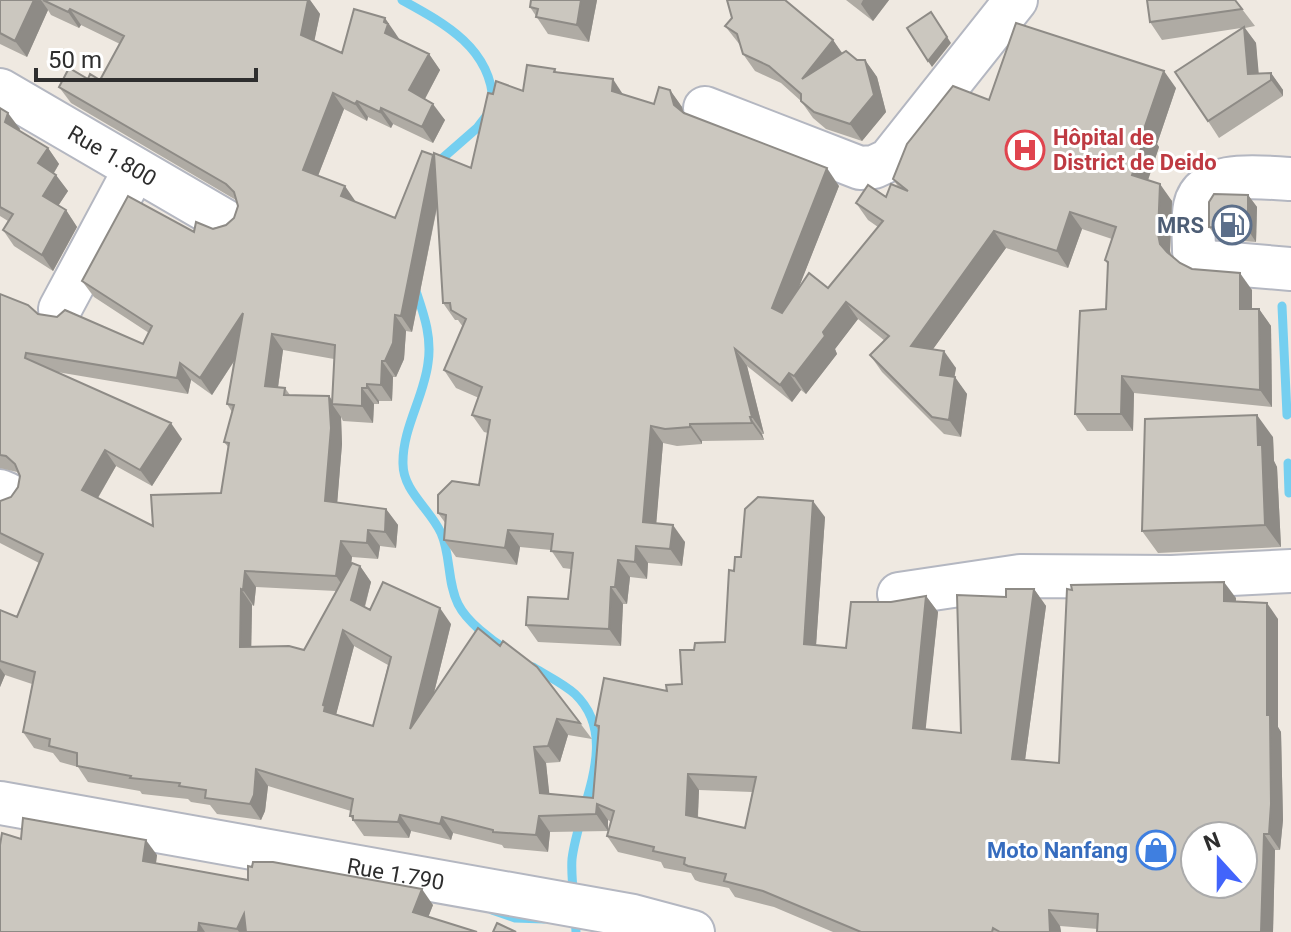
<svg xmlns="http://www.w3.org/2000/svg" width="1291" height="932" viewBox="0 0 1291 932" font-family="Roboto,sans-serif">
  <rect width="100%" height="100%" fill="#efe9e1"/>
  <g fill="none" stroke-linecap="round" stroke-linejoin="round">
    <!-- stream -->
    <g stroke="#75cff0" stroke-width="9">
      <path d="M402,0C444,23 491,48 493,102"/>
      <polyline points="437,163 477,128 487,115"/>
      <path d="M416,291C424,315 432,337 428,363C424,397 402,429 403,464C403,491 430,509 441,533C451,555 447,582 458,604C467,622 491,640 507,650"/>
      <polyline points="1282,306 1287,415"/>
      <polyline points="1288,463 1289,493"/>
      <path d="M533,667C547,676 563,683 575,694C622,739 578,806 572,859C571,871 573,884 573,896"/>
      <polyline points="492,910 515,918 544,919"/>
      <polyline points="575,915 576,932"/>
    </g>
    <!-- minor casing -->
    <g stroke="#b4b7c1" stroke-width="46">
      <g id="minor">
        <path id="s1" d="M0,90L225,221"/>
        <polyline points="705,108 860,168 874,167 889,160 1016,0"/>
        <path d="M1291,179C1263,178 1203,168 1195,206C1192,220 1194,237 1194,251L1207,262L1291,269"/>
        <polyline points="60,309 135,169"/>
        <polyline points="0,491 7,494"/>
        <polyline points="899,594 1020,576 1172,577 1291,571"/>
        <path id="s2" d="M0,803L633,916L693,932"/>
      </g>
    </g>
    <!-- minor -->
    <use href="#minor" stroke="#fff" stroke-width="42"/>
  </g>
  <!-- wall -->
  <g fill="#afaba4" fill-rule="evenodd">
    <path d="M0,0H310L320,14L314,41L342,53L400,40L429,54L440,70L425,99L445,120L433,143L393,124L391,128L368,117L367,121L344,109L318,176L356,202L395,218L471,168L493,94L523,91L555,69L557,73L654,104L670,90L682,107L683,112L839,186L798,289L828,288L878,227L868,220L856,203L886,197L899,188L893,179L989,100L1176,88L1157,144L1159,147L1148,180L1172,201L1170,251L1171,256L1180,263L1192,269L1252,290V309H1259L1271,326L1272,407L1134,393L1133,431H1087L1075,414L1106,309L1108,265L1105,260L1112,239L1082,229L1068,268L1006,248L933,349L956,368L954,377L967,394L961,437L944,434L882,372L870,355L885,341L858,319L835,349L837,354L806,394L801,390L792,402L747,366L764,434H762L764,440L702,441V444L677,446L663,443L656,523L685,542L682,566L648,563L647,579L630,577L627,604H623L621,646L538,642L526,625L568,599L571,569L563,568L551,550L520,547L517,565L456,557L444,540L446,524L438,513L479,485L488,433L484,432L472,415L479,398L456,388L444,370L463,327L458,320H455L443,303L437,208L412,332L406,331L404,359L396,377H393L392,401H379V404H374L373,423L343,421L341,417L342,444L337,503L386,509L398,525L396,548L380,546L378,559L352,557L351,565L360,566L371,582L365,607L370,610L451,624L434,693L580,723L592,739L568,735L560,762L546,763L549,794L593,798L599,731L595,725L682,684L694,650L725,642L734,571L741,557L825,517L816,645L846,648L891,602L926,596L938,612L925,730L961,733L1006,597L1034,589L1046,606L1025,760L1059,763L1236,598V601L1278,619V727L1281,732L1283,820L1280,850H1275L1273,932H1097L1098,929L1060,926L1061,932H833L774,907L735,897L729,888L700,882L695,880L691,873L664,868L661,862L618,852L607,836L611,822L608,820V831L550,832L548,852L504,848L502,845L453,833L451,840L411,831L409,838L364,836L350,816L351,811L268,786L265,811L261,820L217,814L210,805L191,802L188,799L142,794L140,791L88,782L78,767L60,762L53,753L34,748L23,732L32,684L5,675L0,687V610L17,617L39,563L0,543V501L11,497L18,487L20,476L17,472L0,468V294L38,314L143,344L149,333L94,297L82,281L194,232L226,225L234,218L238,206L236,200L71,103L59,87L88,79L100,80L120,44L81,25L79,28L51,15L48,10L27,57L0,44ZM283,350L334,359L332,400L329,396L290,395L285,388L278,387ZM235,360L227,404L232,412L224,442L229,448L221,493L153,526L98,498L116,466L152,486L182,439L57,372L188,394L191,380L212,395ZM256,587L336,591L304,650L251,647L252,605L254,606ZM354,646L388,665L373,726L336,714ZM699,790L752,792L745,828L698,818Z"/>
    <polygon points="531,0 597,0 589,42 548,34 530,7"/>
    <polygon points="846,0 889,0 873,21"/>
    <polygon points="1242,9 1255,26 1245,28 1256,43 1258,73 1271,73 1283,90 1283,96 1219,138 1208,121 1241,28 1162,40 1150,22"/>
    <polygon points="732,18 833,40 842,54 857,60 865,60 877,77 886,112 862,141 826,129 813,118 801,101 781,83 755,71 743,54 740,45 725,26"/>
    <polygon points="0,108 20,129 19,131 48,148 59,164 54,173 68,191 58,206 66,210 77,227 53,271 14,246 3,230 8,221 0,216"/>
    <polygon points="1248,195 1257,207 1256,242 1218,239 1209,227"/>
    <polygon points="1273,437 1274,461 1277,467 1281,547 1158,553 1142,531"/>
    <polygon points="21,839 157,855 156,863 248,880 433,905 428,917 477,932 0,932"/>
  </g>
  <!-- shaded-wall -->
  <g fill="#8e8b86">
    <polygon points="34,0 41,0 48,10 27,57 15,41"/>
    <polygon points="308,0 310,0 320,14 312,52 301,35"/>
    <polygon points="581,0 597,0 589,42 577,25"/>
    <polygon points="863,0 889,0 873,21 861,4"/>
    <polygon points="70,9 81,25 79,28 68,12"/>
    <polygon points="931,12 951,43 932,67 928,61"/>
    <polygon points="385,18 400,40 385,33 384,22"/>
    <polygon points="1244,27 1256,43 1260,87 1248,74"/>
    <polygon points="833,40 845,57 802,79"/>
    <polygon points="429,54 440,70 421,106 409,90"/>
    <polygon points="865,60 877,77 886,112 862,141 850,124"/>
    <polygon points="1164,71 1176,88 1157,144 1159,147 1144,192 1132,175 1144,129"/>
    <polygon points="1271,73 1283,90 1283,96 1271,80"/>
    <polygon points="613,79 624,96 612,91"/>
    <polygon points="670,90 682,107 686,122 674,105"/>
    <polygon points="333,93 344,109 314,186 303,170"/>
    <polygon points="357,101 368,117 367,121 355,104"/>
    <polygon points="433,104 445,120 433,143 422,127"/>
    <polygon points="381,108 393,124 391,128 380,112"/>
    <polygon points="8,113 20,129 16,138 5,122"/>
    <polygon points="48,148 59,164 50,179 38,163"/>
    <polygon points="433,155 444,171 412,332 401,316"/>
    <polygon points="827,168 839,186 784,325 772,308"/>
    <polygon points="56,175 68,191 54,212 43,196"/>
    <polygon points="1160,184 1172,201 1170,251 1172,261 1160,244 1158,234"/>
    <polygon points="345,186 356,202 341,196"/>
    <polygon points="1248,195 1257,207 1256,242 1248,230"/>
    <polygon points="66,210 77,227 53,271 42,255"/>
    <polygon points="1070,212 1082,229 1068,268 1057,251"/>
    <polygon points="994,231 1006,248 923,363 911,346"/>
    <polygon points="1240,273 1252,290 1252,326 1240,309"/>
    <polygon points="846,302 858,319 835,349 837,354 806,394 794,376 823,332"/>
    <polygon points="1259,309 1271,326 1272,407 1260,390"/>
    <polygon points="243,313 254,330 212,395 200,378"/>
    <polygon points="395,315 406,331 404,359 396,377 385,361"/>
    <polygon points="272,334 283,350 276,402 265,386"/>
    <polygon points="735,349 747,366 764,434 752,417"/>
    <polygon points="944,351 956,368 952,392 940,375"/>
    <polygon points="382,361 393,377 392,401 381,385"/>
    <polygon points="180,363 191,380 188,394 177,378"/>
    <polygon points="789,373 801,390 792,402 780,385"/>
    <polygon points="1122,376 1134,393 1133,431 1121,414"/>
    <polygon points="955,377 967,394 961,437 949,420"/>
    <polygon points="367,384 379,401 379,404 367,388"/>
    <polygon points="362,388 374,404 373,423 362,406"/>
    <polygon points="329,396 335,405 332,404 341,417 342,444 336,518 325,501"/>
    <polygon points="1257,415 1273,437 1274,461 1277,467 1281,547 1265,525 1258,445"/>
    <polygon points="750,417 762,434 764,440 752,423"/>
    <polygon points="171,423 182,439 152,486 140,470"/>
    <polygon points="690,424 702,441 702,444 690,427"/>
    <polygon points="651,426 663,443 655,539 643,522"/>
    <polygon points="105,450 116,466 93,506 82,490"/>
    <polygon points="813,501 825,517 815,660 804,644"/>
    <polygon points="386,509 398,525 396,548 385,532"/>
    <polygon points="673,525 685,542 682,566 670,549"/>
    <polygon points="368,530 380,546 378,559 367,543"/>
    <polygon points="508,530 520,547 517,565 505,548"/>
    <polygon points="341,541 352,557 347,592 336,576"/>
    <polygon points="636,546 648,563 647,579 635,562"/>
    <polygon points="618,560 630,577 627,604 615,587"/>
    <polygon points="360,566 371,582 362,616 351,600"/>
    <polygon points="245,571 256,587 254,606 243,590"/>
    <polygon points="1224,582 1236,598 1235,617 1224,601"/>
    <polygon points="611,587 623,604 621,646 609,629"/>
    <polygon points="241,589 252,605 251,663 240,647"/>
    <polygon points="1034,589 1046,606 1023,775 1012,759"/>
    <polygon points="926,596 938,612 924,745 913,728"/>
    <polygon points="1267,603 1278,619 1278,727 1281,732 1283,820 1280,850 1269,834"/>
    <polygon points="440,608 451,624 421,745 410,729"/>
    <polygon points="343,630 354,646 335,719 324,711 323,705"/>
    <polygon points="0,668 5,675 0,687"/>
    <polygon points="557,719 568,735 560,762 548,746"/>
    <polygon points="534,747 546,763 551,809 540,793"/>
    <polygon points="256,769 268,786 265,811 261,820 250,804"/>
    <polygon points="688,774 699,790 697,831 686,815"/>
    <polygon points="597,804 608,820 608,831 596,814"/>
    <polygon points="400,815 411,831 409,838 398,822"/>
    <polygon points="539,816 550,832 548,852 536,835"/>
    <polygon points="442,817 453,833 451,840 440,824"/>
    <polygon points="1264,834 1275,850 1273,932 1261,932"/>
    <polygon points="146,840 157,855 154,877 143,861"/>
    <polygon points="422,889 433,905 424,928 413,912"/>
    <polygon points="1049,910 1060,926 1061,932 1050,932"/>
    <polygon points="244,914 254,932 239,932 237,929"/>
    <polygon points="199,923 205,932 198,932"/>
  </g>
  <!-- building -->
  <g fill="#cbc7bf" stroke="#8e8b86" stroke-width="2" fill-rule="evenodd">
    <polygon points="0,0 34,0 15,41 0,33"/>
    <path d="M43,0H308L301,35L342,53L354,9L385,18L384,22L388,24L385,33L429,54L409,90L433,104L422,127L381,108L380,112L357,101L355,104L333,93L303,170L345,186L341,196L395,218L422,151L433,155L401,316L395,315L393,343L385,361H382L381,385L367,384V388H362V406L332,404L335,345L272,334L265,386L285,388L284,395L329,396L331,428L325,501L386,509L385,532L368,530L367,543L341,541L336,576L245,571L243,590L241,589L240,647L289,646L304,650L352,563L360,566L351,600L370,610L383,582L440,608L410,729L478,628L500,646L503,641L537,667L580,723L557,719L548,746L534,747L540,793L593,798L599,726L595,725L604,678L667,691L666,685L682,684L680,650H694L695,643L725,642L729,570L734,571L735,557H741L745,509L758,497L813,501L804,644L846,648L851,602H891L926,596L913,728L961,733L957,595L1006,597V589H1034L1012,759L1059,763L1067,589L1072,590L1071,585L1224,582V601L1267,603V715H1270L1271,804L1269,834H1264L1261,932H1097L1098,914L1049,910L1050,932H1000L993,928L992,932H861L763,891L724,881L726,874L688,866L684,864L685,858L653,851L654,847L607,836L614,811L597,804L596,814L539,816L536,835L493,832V830L442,817L440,824L400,815L398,822L353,820V816H350L353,799L256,769L254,795L250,804L205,798L206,790L179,786L180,783L130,778L131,776L77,766V753L49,746L50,739L23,732L35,672L0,661V610L17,617L43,554L0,533V501L11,497L18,487L20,476L15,464L6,456L0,455V294L28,305L38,314L57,317L65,310L143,344L152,326L82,281L128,196L194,232L196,222L213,229L226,225L234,218L238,206L234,192L226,184L59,87L69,68L88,79L90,74L100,80L124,36L70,9L68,12ZM243,313L227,404L234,405L224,442L229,443L221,493L151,495L153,526L82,490L105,450L140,470L171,423L25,358L26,353L177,378L180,363L200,378ZM343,630L391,657L373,726L324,711L325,706L323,705ZM688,774L756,777L745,828L686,815ZM1195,836H1243V884H1195Z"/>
    <polygon points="531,0 581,0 577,25 536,17 538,9 530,7"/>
    <polygon points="727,0 785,0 833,40 802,79 846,51 857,60 865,60 874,95 850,124 814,112 801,101 801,94 769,66 743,54 737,34 725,26 732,18"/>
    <polygon points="1147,0 1235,0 1242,9 1150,22"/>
    <polygon points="931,12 947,37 928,61 907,28"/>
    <polygon points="1016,23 1164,71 1144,129 1147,130 1132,175 1160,184 1158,234 1160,244 1167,252 1180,263 1192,269 1240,273 1240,309 1259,309 1260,390 1122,376 1121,414 1075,414 1080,311 1106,309 1108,262 1105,260 1116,227 1070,212 1057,251 994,231 911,346 944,351 940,375 955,377 949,420 932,417 870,355 889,336 846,302 823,332 825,336 794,376 789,373 780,385 735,349 752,417 750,417 752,423 690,424 690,427 665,429 651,426 643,522 673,525 670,549 636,546 635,562 618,560 615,587 611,587 609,629 526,625 528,597 568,599 573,553 551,551 553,534 508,530 505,548 444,540 446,515 438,513 438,495 452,481 479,485 490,420 472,415 482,387 444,370 466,319 451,310 450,303 443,303 434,153 471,168 488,93 493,94 496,81 523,91 527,65 555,69 554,72 613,79 612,91 654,104 659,87 670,90 674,105 684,113 827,168 772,308 782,313 809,273 828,288 883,221 856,203 868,185 886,197 891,184 908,191 893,179 907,144 953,86 989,100"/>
    <polygon points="1244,27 1248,74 1271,73 1271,80 1208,121 1175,72"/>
    <polygon points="0,108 8,113 5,122 48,148 38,163 56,175 43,196 66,210 42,255 3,230 13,214 0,207"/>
    <polygon points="1214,194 1248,195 1248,230 1209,227 1209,202"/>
    <polygon points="1257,415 1258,445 1262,445 1265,525 1142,531 1145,419"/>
    <polygon points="23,818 146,840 143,861 248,880 248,866 252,867 253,862 273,862 422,889 413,912 477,932 246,932 244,914 237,929 199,923 198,932 0,932 0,845 2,833 21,839"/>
    <polygon points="497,923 516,932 493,932"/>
  </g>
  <!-- icons -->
  <defs>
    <g id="hospital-ring" transform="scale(2)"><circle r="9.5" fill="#fff" stroke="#e0444e" stroke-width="1.5"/><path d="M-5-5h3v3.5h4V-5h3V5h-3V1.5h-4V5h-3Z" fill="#e0444e"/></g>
    <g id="fuel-ring" transform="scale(2)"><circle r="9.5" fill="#fff" stroke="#5c6f8a" stroke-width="1.5"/><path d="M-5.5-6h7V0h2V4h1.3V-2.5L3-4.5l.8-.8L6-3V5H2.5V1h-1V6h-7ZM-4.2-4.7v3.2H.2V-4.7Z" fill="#5c6f8a"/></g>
    <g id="shop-ring" transform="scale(2)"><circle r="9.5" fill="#fff" stroke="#3f7fe0" stroke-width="1.5"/><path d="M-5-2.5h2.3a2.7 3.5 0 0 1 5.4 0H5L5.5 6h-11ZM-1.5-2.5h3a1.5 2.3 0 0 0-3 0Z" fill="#3f7fe0"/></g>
  </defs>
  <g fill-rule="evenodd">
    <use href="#hospital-ring" x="1025" y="150"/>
    <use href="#fuel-ring" x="1232" y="225"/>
    <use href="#shop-ring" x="1156" y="850"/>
  </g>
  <g text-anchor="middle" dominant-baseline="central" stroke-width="6" stroke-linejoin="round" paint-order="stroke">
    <!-- health labels -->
    <g font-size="22" font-weight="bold" fill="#be3a42" stroke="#fff" text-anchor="start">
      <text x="1053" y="137">Hôpital de<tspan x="1053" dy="25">District de Deido</tspan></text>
    </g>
    <!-- street labels -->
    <g font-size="22" fill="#2e2e2e" stroke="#fff">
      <text stroke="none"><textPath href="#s1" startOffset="130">Rue 1.800</textPath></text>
      <text stroke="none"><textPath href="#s2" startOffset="402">Rue 1.790</textPath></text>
    </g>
    <!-- service labels -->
    <g font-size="22" font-weight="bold" fill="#4e5e75" stroke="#fff" text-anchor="end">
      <text x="1204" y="225">MRS</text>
    </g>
    <!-- shop labels -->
    <g font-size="22" font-weight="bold" fill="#366cbe" stroke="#fff" text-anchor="end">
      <text x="1128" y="850">Moto Nanfang</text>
    </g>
  </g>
  <!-- north arrow -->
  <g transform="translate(1219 860) rotate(339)"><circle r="38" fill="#ffffff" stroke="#ababab" stroke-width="2"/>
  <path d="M0-6L14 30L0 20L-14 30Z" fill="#4264fb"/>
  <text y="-12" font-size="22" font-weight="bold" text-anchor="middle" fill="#2e2e2e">N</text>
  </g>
  <!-- scale -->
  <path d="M36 68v12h220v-12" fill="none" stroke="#2e2e2e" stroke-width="4"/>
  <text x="48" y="68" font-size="24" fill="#2e2e2e" stroke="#ffffff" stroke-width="6" paint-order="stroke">50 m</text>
</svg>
